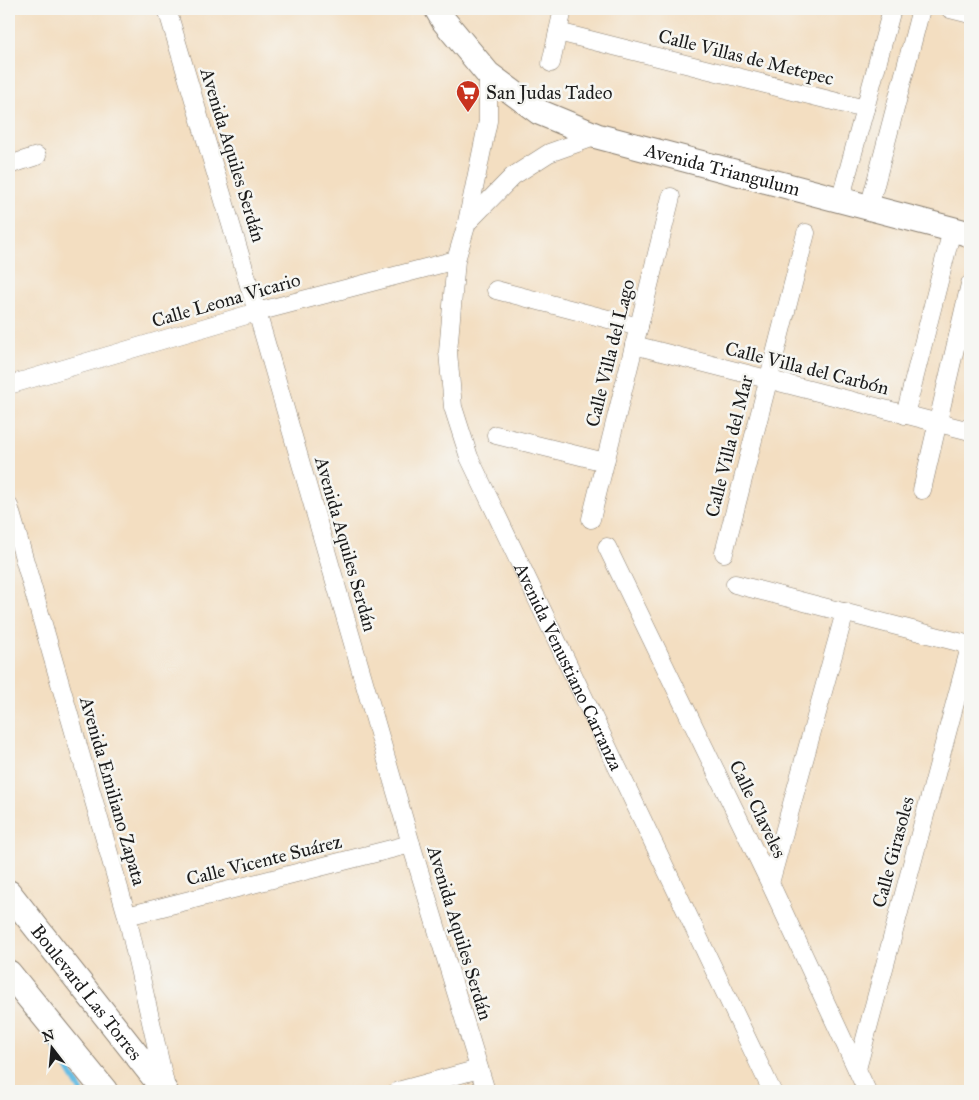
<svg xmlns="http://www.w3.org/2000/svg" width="979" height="1100" viewBox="0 0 979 1100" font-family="'IM FELL Great Primer',serif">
  <rect width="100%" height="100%" fill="#f6f6f2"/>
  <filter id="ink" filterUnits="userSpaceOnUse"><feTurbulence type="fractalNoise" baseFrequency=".02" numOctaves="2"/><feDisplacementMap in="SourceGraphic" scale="10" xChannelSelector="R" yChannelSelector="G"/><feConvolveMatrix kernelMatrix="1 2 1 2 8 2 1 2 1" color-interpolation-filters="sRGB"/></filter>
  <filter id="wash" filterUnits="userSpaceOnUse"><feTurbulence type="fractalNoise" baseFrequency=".0096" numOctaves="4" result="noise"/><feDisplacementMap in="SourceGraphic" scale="20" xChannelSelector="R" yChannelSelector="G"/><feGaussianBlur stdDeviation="1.12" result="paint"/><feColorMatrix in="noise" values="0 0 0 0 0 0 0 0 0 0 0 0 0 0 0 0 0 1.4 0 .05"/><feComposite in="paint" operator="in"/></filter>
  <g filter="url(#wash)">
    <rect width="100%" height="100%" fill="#f3dec1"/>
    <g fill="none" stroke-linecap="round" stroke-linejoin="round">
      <!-- stream -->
      <polyline stroke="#67bee4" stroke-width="6" points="54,1046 81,1091"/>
    </g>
  </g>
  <g filter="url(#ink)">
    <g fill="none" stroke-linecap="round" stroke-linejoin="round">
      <!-- minor casing -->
      <g stroke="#887d6e" stroke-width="19">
        <g id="minor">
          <polyline points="167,9 257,312 411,844 486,1091"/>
          <polyline points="950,9 970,14"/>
          <polyline points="558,32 865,109"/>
          <polyline points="551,63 563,9"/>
          <path id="s1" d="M597,136L549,153L513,176L467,223L456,260L448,352L453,407L469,457L772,1091"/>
          <polyline points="9,165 37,156"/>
          <polyline points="840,201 892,9"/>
          <polyline points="869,208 921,9"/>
          <polyline points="467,222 488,121 488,74"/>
          <polyline points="496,290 639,327"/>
          <polyline points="634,345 970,431"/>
          <polyline points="9,385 257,312 456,260"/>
          <polyline points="905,415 952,230"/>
          <polyline points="496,435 605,462"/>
          <polyline points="922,490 970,284"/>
          <polyline points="9,506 127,916 166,1088"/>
          <polyline points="591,519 671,197"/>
          <polyline points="607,547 770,883 867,1091"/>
          <polyline points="724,553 806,233"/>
          <polyline points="735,584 970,645"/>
          <polyline points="770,883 845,612"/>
          <polyline points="127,916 411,844"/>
          <polyline points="857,1069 970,647"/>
          <polyline points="398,1091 479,1069"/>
        </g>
      </g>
      <!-- secondary casing -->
      <g stroke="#887d6e" stroke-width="27">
        <g id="secondary">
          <path id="s2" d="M437,9L444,21L488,74L539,112L597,136L970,234"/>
          <path id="s3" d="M9,893L165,1091"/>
          <polyline points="9,973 105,1091"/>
        </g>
      </g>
      <!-- minor -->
      <use href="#minor" stroke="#fff" stroke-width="18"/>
      <!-- secondary -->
      <use href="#secondary" stroke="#fff" stroke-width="25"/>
    </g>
  </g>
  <!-- icons -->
  <defs>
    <g id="supermarket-pin" transform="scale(1.25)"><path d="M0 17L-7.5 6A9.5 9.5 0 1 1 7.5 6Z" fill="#c8321e" stroke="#f6f6f2"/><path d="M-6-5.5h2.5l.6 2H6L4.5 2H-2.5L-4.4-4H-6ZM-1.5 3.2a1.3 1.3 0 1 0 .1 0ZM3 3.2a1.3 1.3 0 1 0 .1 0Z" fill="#fff"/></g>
  </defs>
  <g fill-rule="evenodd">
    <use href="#supermarket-pin" x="468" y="92"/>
  </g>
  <g text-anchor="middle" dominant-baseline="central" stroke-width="5" stroke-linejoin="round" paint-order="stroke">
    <!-- street labels -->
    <g font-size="19" fill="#1c1c1c" stroke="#f6f6f2">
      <text transform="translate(746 57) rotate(14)">Calle Villas de Metepec</text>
      <text transform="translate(233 155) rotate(73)">Avenida Aquiles Serdán</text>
      <text stroke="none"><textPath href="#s2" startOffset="339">Avenida Triangulum</textPath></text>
      <text transform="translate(226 300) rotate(-16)">Calle Leona Vicario</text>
      <text transform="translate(610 353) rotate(-76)">Calle Villa del Lago</text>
      <text transform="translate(807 368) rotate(14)">Calle Villa del Carbón</text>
      <text transform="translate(729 446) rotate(-76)">Calle Villa del Mar</text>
      <text transform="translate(346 544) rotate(74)">Avenida Aquiles Serdán</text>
      <text stroke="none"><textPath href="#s1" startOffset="630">Avenida Venustiano Carranza</textPath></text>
      <text transform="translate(113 791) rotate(74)">Avenida Emiliano Zapata</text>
      <text transform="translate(758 809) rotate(64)">Calle Claveles</text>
      <text transform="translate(893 852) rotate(-75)">Calle Girasoles</text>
      <text transform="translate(264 860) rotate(-14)">Calle Vicente Suárez</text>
      <text transform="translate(460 933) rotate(73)">Avenida Aquiles Serdán</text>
      <text stroke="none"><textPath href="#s3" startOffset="126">Boulevard Las Torres</textPath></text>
    </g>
    <!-- poi labels -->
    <g font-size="19" fill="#1c1c1c" stroke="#f6f6f2" text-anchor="start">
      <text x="486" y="92">San Judas Tadeo</text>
    </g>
  </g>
  <!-- margin -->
  <rect width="979" height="1100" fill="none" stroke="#f6f6f2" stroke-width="30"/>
  <!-- north arrow -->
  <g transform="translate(52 1048) rotate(344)" stroke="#f6f6f2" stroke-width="4" paint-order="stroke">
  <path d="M0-4L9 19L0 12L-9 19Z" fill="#1c1c1c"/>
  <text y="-8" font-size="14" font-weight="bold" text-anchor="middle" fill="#1c1c1c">N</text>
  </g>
</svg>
